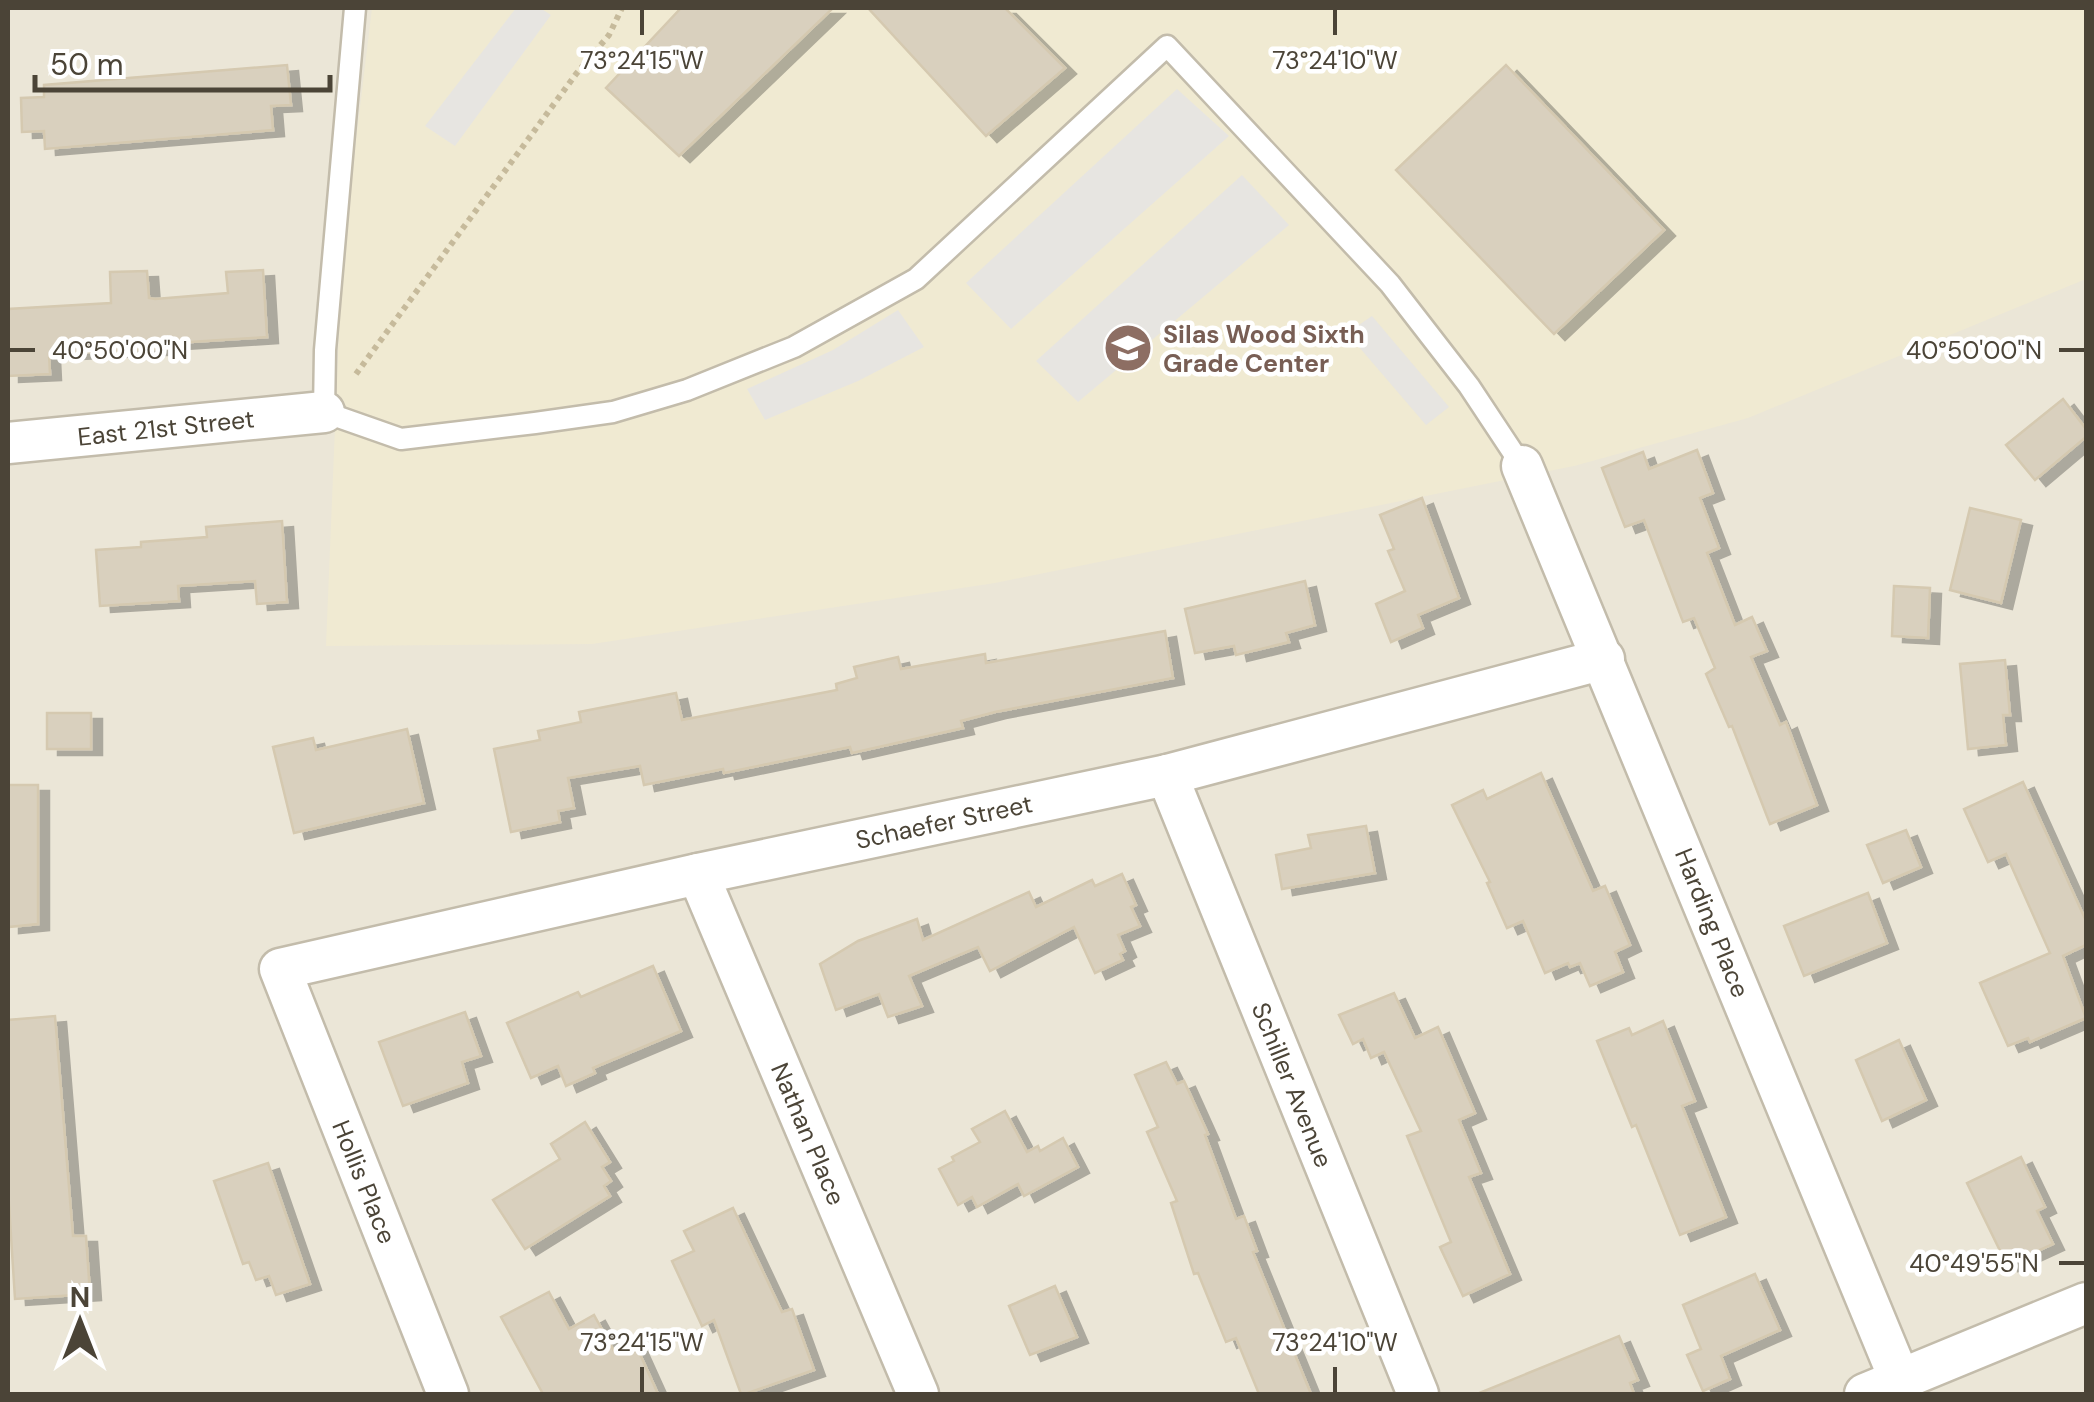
<svg xmlns="http://www.w3.org/2000/svg" width="2094" height="1402" viewBox="0 0 2094 1402" font-family="'DM Sans',sans-serif">
  <defs>
    <filter id="shadow"><feDropShadow dx="11" dy="6" stdDeviation="0" flood-color="#0004"/></filter>
  </defs>
  <rect width="100%" height="100%" fill="#f6f3ea"/>
  <!-- residential -->
  <rect fill="#ebe6d7" x="8" y="8" width="2078" height="1386"/>
  <!-- education -->
  <polygon fill="#f0ead2" points="372,8 2086,8 2086,279 1748,418 1574,466 995,583 592,644 326,646 342,256"/>
  <!-- parking -->
  <g fill="#e7e5e1">
    <polygon points="516,8 540,8 551,15 455,146 425,126"/>
    <polygon points="1177,89 1229,136 1011,329 966,283"/>
    <polygon points="1242,175 1289,225 1078,402 1036,361"/>
    <polygon points="898,310 924,347 858,381 765,420 747,389 833,350"/>
    <polygon points="1372,316 1449,407 1426,425 1347,333"/>
  </g>
  <!-- building -->
  <g fill="#d9d0be" stroke="#d5c9b0" stroke-width="2.5" filter="url(#shadow)">
    <polygon points="681,8 833,8 679,156 606,88"/>
    <polygon points="868,8 1005,8 1065,68 986,136"/>
    <polygon points="287,65 291,105 271,106 273,130 45,149 44,131 22,132 21,98 44,97 44,85"/>
    <polygon points="1506,65 1664,230 1554,334 1396,170"/>
    <polygon points="263,270 267,337 175,343 175,348 49,354 50,374 8,376 8,309 111,303 110,272 147,271 149,298 155,299 228,293 226,272"/>
    <polygon points="2063,399 2086,429 2086,437 2035,480 2006,445"/>
    <polygon points="1697,450 1713,493 1700,498 1719,548 1707,553 1735,625 1752,617 1767,651 1751,657 1780,725 1786,722 1817,805 1770,824 1732,726 1729,727 1706,674 1715,668 1694,618 1683,622 1644,520 1625,527 1602,468 1643,452 1649,469"/>
    <polygon points="1422,498 1459,598 1418,615 1423,628 1391,642 1376,604 1405,591 1388,551 1394,549 1380,515"/>
    <polygon points="1970,508 2021,520 2001,603 1950,590"/>
    <polygon points="282,521 287,602 257,604 255,581 178,586 179,601 100,606 96,550 141,547 141,542 207,537 206,527"/>
    <polygon points="1305,581 1315,625 1286,633 1289,642 1236,655 1234,646 1195,653 1185,609"/>
    <polygon points="1894,586 1930,588 1928,638 1892,636"/>
    <polygon points="1165,631 1173,678 995,712 961,721 963,728 852,753 850,747 724,773 723,769 644,785 640,766 568,778 574,808 558,811 560,822 511,832 494,749 540,740 538,731 581,722 579,712 676,693 682,720 837,690 836,684 857,678 854,667 898,657 901,669 985,654 986,663"/>
    <polygon points="2005,660 2010,715 2003,715 2006,745 1968,749 1960,664"/>
    <rect x="47" y="713" width="44" height="36"/>
    <polygon points="407,729 424,803 294,833 273,747 313,738 316,750"/>
    <polygon points="1541,773 1593,891 1605,886 1630,945 1615,952 1623,972 1590,986 1580,963 1570,967 1568,963 1545,973 1523,921 1507,928 1487,883 1490,882 1452,805 1483,790 1487,799"/>
    <polygon points="2023,782 2086,921 2086,945 2063,956 2086,1018 2030,1042 2028,1038 2008,1046 1980,983 2050,953 2006,854 1988,862 1964,809"/>
    <polygon points="8,785 38,785 38,924 8,927"/>
    <polygon points="1366,826 1375,873 1282,889 1276,855 1311,848 1308,835"/>
    <polygon points="1906,830 1921,867 1883,883 1867,845"/>
    <polygon points="1122,874 1136,905 1131,907 1140,926 1118,935 1125,951 1120,954 1123,960 1095,973 1074,927 990,971 978,947 909,976 922,1006 888,1017 879,994 836,1010 820,964 858,941 917,919 923,940 1029,892 1036,907 1092,880 1095,886"/>
    <polygon points="1868,893 1887,943 1804,976 1784,926"/>
    <polygon points="653,966 681,1031 593,1068 595,1073 566,1086 558,1066 531,1078 507,1023 578,992 581,997"/>
    <polygon points="1394,993 1415,1038 1438,1027 1475,1113 1459,1120 1481,1173 1469,1177 1510,1274 1463,1296 1440,1247 1451,1242 1407,1136 1421,1131 1384,1052 1371,1058 1363,1039 1353,1044 1339,1015"/>
    <polygon points="465,1012 481,1056 462,1062 468,1083 403,1106 379,1042"/>
    <polygon points="55,1016 73,1236 86,1236 90,1294 15,1299 8,1189 8,1020"/>
    <polygon points="1663,1021 1695,1101 1682,1106 1726,1217 1680,1235 1636,1125 1632,1127 1597,1041 1629,1028 1632,1035"/>
    <polygon points="1899,1040 1926,1100 1882,1121 1856,1060"/>
    <polygon points="1166,1062 1177,1084 1184,1081 1208,1134 1205,1135 1236,1219 1244,1216 1257,1251 1253,1252 1311,1394 1259,1394 1236,1338 1226,1342 1198,1273 1194,1274 1171,1203 1177,1201 1147,1132 1158,1127 1135,1075"/>
    <polygon points="1005,1111 1027,1152 1038,1146 1040,1151 1063,1138 1078,1167 1024,1196 1018,1184 977,1207 972,1197 958,1205 939,1169 954,1161 952,1157 980,1142 972,1129"/>
    <polygon points="585,1122 610,1162 602,1167 611,1181 604,1186 610,1196 525,1249 493,1200 560,1159 551,1144"/>
    <polygon points="2021,1157 2045,1207 2037,1211 2053,1244 2007,1265 1967,1183"/>
    <polygon points="268,1163 310,1284 276,1295 269,1276 256,1280 249,1262 243,1264 214,1181"/>
    <polygon points="733,1208 782,1312 792,1309 814,1370 745,1394 741,1394 714,1320 702,1326 672,1261 694,1251 684,1231"/>
    <polygon points="1755,1274 1780,1330 1721,1356 1730,1379 1703,1391 1687,1355 1701,1349 1683,1305"/>
    <polygon points="1055,1286 1077,1337 1030,1355 1009,1306"/>
    <polygon points="549,1292 569,1329 594,1315 614,1351 634,1341 658,1394 543,1394 501,1317"/>
    <polygon points="1619,1336 1638,1380 1630,1383 1634,1394 1477,1394"/>
  </g>
  <g fill="none" stroke-linecap="round" stroke-linejoin="round">
    <!-- lane casing -->
    <g stroke="#c3bcab" stroke-width="25">
      <polyline id="lane" points="355,8 325,350 324,412 401,439 535,423 613,412 687,390 794,347 916,279 1167,46 1390,284 1469,386 1522,466"/>
    </g>
    <!-- street casing -->
    <g stroke="#c3bcab" stroke-width="45">
      <g id="street">
        <polyline points="8,443 324,412"/>
        <polyline points="1522,466 1900,1380"/>
        <polyline points="1167,775 1418,1394"/>
        <polyline points="698,874 918,1394"/>
        <polyline points="448,1394 280,969 698,874 1167,775 1604,659"/>
        <polyline points="1865,1394 2086,1303"/>
      </g>
    </g>
    <!-- path -->
    <polyline stroke="#c6ba9b" stroke-width="6" stroke-dasharray="5 5" stroke-linecap="butt" points="356,374 576,74 609,35 622,8"/>
    <!-- lane -->
    <use href="#lane" stroke="#fff" stroke-width="20"/>
    <!-- street -->
    <use href="#street" stroke="#fff" stroke-width="40"/>
  </g>
  <!-- ticks -->
  <path fill="none" stroke="#4b4437" stroke-width="4" d="M642,10V35M1335,10V35M10,350H35M2059,350H2084M2059,1263H2084M642,1367V1392M1335,1367V1392"/>
  <!-- icons -->
  <defs>
    <g id="school-disc" transform="scale(2.5)"><circle r="9.5" fill="#8d6e63" stroke="#fff"/><path d="M0-5L7-2L0 1L-7-2ZM-4 1L0 2.5L4 1V4Q0 6-4 4Z" fill="#fff"/></g>
  </defs>
  <g fill-rule="evenodd">
    <use href="#school-disc" x="1128" y="348"/>
  </g>
  <g text-anchor="middle" dominant-baseline="central" stroke-width="9" stroke-linejoin="round" paint-order="stroke">
    <!-- education labels -->
    <g font-size="25" font-weight="bold" fill="#785e54" stroke="#fff" text-anchor="start">
      <text x="1163" y="334">Silas Wood Sixth<tspan x="1163" dy="29">Grade Center</tspan></text>
    </g>
    <!-- street labels -->
    <g font-size="25" fill="#4b4437" stroke="#fff">
      <text transform="translate(166 428) rotate(-6)">East 21st Street</text>
      <text transform="translate(944 822) rotate(-12)">Schaefer Street</text>
      <text transform="translate(1712 923) rotate(68)">Harding Place</text>
      <text transform="translate(1292 1085) rotate(68)">Schiller Avenue</text>
      <text transform="translate(808 1134) rotate(67)">Nathan Place</text>
      <text transform="translate(364 1182) rotate(68)">Hollis Place</text>
    </g>
  </g>
  <g font-size="25" text-anchor="middle" fill="#4b4437" stroke="#fff" stroke-width="9" stroke-linejoin="round" paint-order="stroke">
    <text x="642" y="69">73°24'15"W</text>
    <text x="1335" y="69">73°24'10"W</text>
    <text x="120" y="359">40°50'00"N</text>
    <text x="1974" y="359">40°50'00"N</text>
    <text x="1974" y="1272">40°49'55"N</text>
    <text x="642" y="1351">73°24'15"W</text>
    <text x="1335" y="1351">73°24'10"W</text>
  </g>
  <!-- border -->
  <rect width="2094" height="1402" fill="none" stroke="#4b4437" stroke-width="20"/>
  <!-- north arrow -->
  <g transform="translate(80 1322)" stroke="#ffffff" stroke-width="8" paint-order="stroke">
  <path d="M0-8L18 38L0 25L-18 38Z" fill="#4b4437"/>
  <text y="-15" font-size="28" font-weight="bold" text-anchor="middle" fill="#4b4437">N</text>
  </g>
  <!-- scale -->
  <path d="M35 75v15h295v-15" fill="none" stroke="#4b4437" stroke-width="5"/>
  <text x="50" y="75" font-size="30" fill="#4b4437" stroke="#ffffff" stroke-width="8" paint-order="stroke">50 m</text>
</svg>
